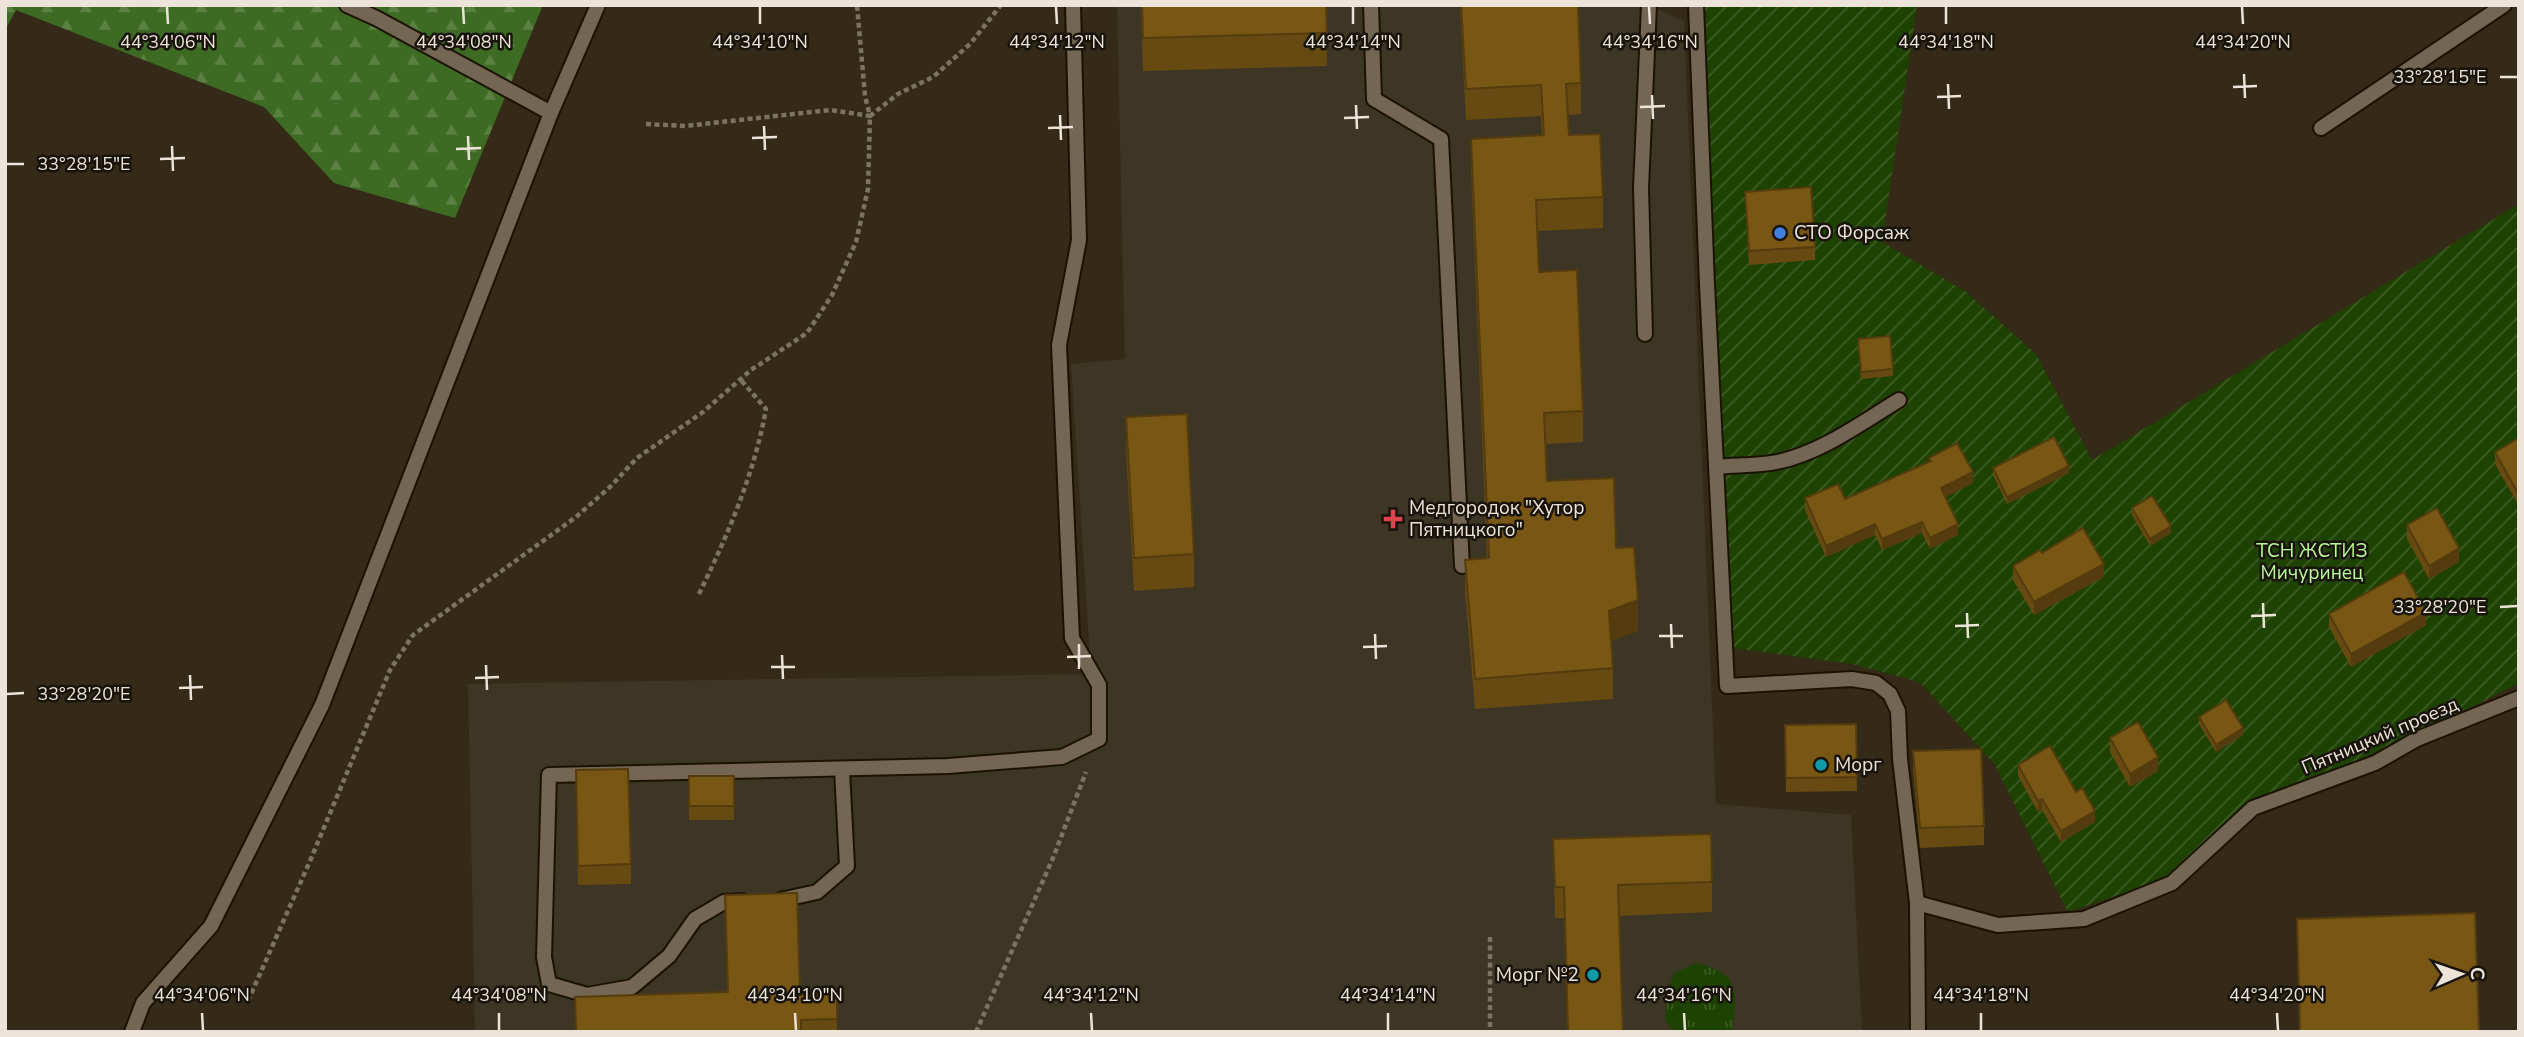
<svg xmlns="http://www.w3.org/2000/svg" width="2524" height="1037" viewBox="0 0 2524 1037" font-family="'Nunito Sans',sans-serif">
  <defs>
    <pattern id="grass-tufts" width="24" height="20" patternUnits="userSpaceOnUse" patternTransform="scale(1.75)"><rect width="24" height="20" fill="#1d4201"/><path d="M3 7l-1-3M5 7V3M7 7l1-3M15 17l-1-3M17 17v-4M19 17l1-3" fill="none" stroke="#3e5d25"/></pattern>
    <pattern id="forest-firs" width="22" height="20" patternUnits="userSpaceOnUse" patternTransform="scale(1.75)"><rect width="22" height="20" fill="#3e6b23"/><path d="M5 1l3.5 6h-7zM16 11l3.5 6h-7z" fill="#5a8042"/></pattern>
    <pattern id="garden-furrows" width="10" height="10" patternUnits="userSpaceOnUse" patternTransform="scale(1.75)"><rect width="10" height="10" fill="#1d4201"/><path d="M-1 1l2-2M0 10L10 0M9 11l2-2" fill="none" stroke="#3e5d25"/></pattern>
  </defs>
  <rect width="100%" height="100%" fill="#342a17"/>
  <!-- medical -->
  <polygon fill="#3e3625" points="1117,5 1648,5 1684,21 1716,804 1851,815 1862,1032 475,1032 468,684 1091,674 1071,364 1125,359"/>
  <!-- grass -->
  <path fill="url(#grass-tufts)" d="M1696,963C1738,971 1740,994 1731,1032H1675L1665,1021L1667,993L1674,973Z"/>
  <!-- forest -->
  <polygon fill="url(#forest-firs)" points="5,5 543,5 455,218 334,183 264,107 16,10 5,30"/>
  <!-- garden -->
  <polygon fill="url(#garden-furrows)" points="1688,5 1917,5 1882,242 1965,291 2036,354 2092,460 2519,204 2519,683 2371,758 2249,803 2166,879 2068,912 1995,765 1920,682 1852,664 1718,646"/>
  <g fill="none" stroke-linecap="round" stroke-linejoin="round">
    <!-- service casing -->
    <g stroke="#1c1202" stroke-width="18">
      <g id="service">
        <polyline points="347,5 376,18 551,113"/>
        <polyline points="1371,5 1374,99 1441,139 1462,566"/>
        <polyline points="1696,5 1707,284 1727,686 1852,679 1876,683 1890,694 1898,711 1900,759 1917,903 1918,1032"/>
        <polyline points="2321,128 2504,5"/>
        <polyline points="1645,334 1641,188 1649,5"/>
        <path d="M1716,467C1736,465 1757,466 1777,462C1821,453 1861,423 1899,400"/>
        <polyline points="780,900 817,892 847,866 842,770"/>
        <polyline points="742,901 724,902 695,919 669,956 632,987 587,995 549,984 544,957 549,775 948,766 1062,757 1099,739 1099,685 1072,638 1059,345 1079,240 1073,5"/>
        <polyline points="1917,903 1998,925 2084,919 2172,883 2253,808 2375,763 2417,739 2519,698"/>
        <polyline points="132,1032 143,1003 211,926 322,705 551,113 598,5"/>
      </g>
    </g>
    <!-- path -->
    <g stroke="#7c7363" stroke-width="4.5" stroke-dasharray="5 3.5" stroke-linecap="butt">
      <polyline points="646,124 685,126 830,110 870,116 865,96 857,5"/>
      <path d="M699,594C728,534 754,475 766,409L740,379"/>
      <polyline points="1490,937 1490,1032"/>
      <polyline points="248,1001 310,861 390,670 413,635 576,517 611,486 637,458 703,412 751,370 807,333 832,295 856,242 868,189 870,116 898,94 933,77 970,44 1001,5"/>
      <polyline points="976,1032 1053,858 1086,772"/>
    </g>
    <!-- service -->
    <use href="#service" stroke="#736652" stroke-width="14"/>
  </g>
  <!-- wall -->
  <g fill="#674a11">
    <polygon points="1141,5 1326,5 1327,66 1143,71"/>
    <polygon points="1460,5 1578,5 1581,83 1581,114 1568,115 1569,135 1603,197 1603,228 1537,231 1539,272 1583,411 1583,442 1546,444 1547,481 1616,548 1638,631 1611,641 1613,668 1613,699 1475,709 1465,591 1465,560 1487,558 1471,169 1471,139 1542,135 1541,116 1466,120"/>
    <polygon points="1745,192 1815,247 1815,260 1749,265"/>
    <polygon points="1858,339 1893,369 1893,376 1861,379"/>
    <polygon points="1126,417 1194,554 1194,587 1134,591 1126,450"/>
    <polygon points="2519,438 2519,506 2495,464 2495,452"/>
    <polygon points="1929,458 1973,483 1945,497 1958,535 1930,549 1922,533 1882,550 1875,535 1826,557 1805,510 1805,498 1845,499 1929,462"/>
    <polygon points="1993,468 2069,473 2007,504 1993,475"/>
    <polygon points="2132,508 2171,533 2150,546 2132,515"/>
    <polygon points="2407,525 2459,562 2429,579 2407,539"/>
    <polygon points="2013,566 2104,577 2034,615 2013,580"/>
    <polygon points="2329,614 2426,625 2351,667 2329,627"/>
    <polygon points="2199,717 2243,735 2216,752 2199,724"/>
    <polygon points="1856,724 1857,791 1786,792 1785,725"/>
    <polygon points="2110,738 2158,771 2130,787 2110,752"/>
    <polygon points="1913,751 1984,826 1984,845 1920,848 1913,771"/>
    <polygon points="2018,765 2076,792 2095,822 2061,842 2042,810 2038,812 2018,776"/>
    <rect x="689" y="776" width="45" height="44"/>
    <polygon points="576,790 631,864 631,884 578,885"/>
    <polygon points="1553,839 1712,882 1712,912 1619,916 1623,1032 1567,1032 1564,918 1555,918"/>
    <polygon points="725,895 800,995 837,994 837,1032 576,1032 575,997 727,992"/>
  </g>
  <!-- shaded-wall -->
  <g fill="#543c0e">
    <polygon points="2069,466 2069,473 2007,504 2007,497"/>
    <polygon points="1973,472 1973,483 1941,500 1941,488"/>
    <polygon points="1922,522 1922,533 1882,550 1882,539"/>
    <polygon points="1875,524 1875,535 1826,557 1826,546"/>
    <polygon points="1958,524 1958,535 1930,549 1930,538"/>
    <polygon points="2171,526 2171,533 2150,546 2150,539"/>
    <polygon points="2459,548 2459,562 2429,579 2429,566"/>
    <polygon points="2104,564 2104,577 2034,615 2034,602"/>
    <polygon points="1638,600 1638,631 1609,642 1609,611"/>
    <polygon points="2426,612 2426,625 2351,667 2351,654"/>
    <polygon points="2243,728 2243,735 2216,752 2216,745"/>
    <polygon points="2158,757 2158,771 2130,787 2130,774"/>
    <polygon points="2042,799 2042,810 2038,812 2038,801"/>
    <polygon points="2095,811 2095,822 2061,842 2061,831"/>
  </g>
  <!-- building -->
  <g fill="#785614" stroke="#543c0e" stroke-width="2">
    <polygon points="1142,5 1326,5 1327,33 1143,38"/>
    <polygon points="1461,5 1578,5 1581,83 1566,84 1569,135 1600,134 1603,197 1536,200 1539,272 1577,270 1583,411 1544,413 1547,481 1614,478 1616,548 1634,547 1638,600 1609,611 1613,668 1475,679 1465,560 1489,558 1471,139 1544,135 1541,85 1466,89"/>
    <polygon points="1811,187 1815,247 1749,251 1745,192"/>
    <polygon points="1890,336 1893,369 1861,372 1858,339"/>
    <polygon points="1187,414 1194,554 1134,558 1126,417"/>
    <polygon points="2054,437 2069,466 2007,497 1993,468"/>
    <polygon points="2519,438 2519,495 2495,452"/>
    <polygon points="1957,443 1973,472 1941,488 1958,524 1930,538 1922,522 1882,539 1875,524 1826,546 1805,498 1838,484 1845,499 1931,461 1929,458"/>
    <polygon points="2152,496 2171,526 2150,539 2132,508"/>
    <polygon points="2437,508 2459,548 2429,566 2407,525"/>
    <polygon points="2083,528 2104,564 2034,602 2013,566 2040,550 2042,553"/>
    <polygon points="2404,572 2426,612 2351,654 2329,614"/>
    <polygon points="2226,700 2243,728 2216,745 2199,717"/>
    <polygon points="2138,722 2158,757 2130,774 2110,738"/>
    <polygon points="1856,724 1857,777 1786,778 1785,725"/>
    <polygon points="2050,746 2076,792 2082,788 2095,811 2061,831 2042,799 2038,801 2018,765"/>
    <polygon points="1981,749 1984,826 1920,828 1913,751"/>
    <polygon points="628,769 631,864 578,866 576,770"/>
    <rect x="689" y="776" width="45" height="30"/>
    <polygon points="1711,834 1712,882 1618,885 1623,1032 1568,1032 1564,887 1555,887 1553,839"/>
    <polygon points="797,893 800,995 837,994 837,1019 801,1020 801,1032 576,1032 575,997 728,992 725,895"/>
    <polygon points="2475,913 2479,1032 2300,1032 2297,919"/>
  </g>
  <!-- ticks -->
  <path fill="none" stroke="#ece4d9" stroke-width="2.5" d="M167,7L168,24M463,7L464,24M760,7V24M1056,7L1057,24M1353,7V24M1649,7L1650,24M1946,7V24M2242,7L2243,24M2244,74L2245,98M2500,77H2517M1948,84L1949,109M2233,87L2257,86M1652,95L1653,119M1937,97L1961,96M1356,105L1357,129M1640,107L1665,106M1060,115L1061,140M1344,118L1369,117M764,126L765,150M1048,128L1073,127M468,136L469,160M752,138L777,137M172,146L173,171M456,149L481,148M160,159L185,158M7,164H24M2263,603L2264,628M2500,607L2517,606M1967,613L1968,638M2251,616L2276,615M1671,624L1672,648M1955,626L1979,625M1375,634L1376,659M1659,636H1683M1079,644V669M1363,647L1387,646M782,655L783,679M1067,657L1091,656M486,665L487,690M771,667H795M190,675L191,700M475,678L499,677M179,688L203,687M7,694L24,693M202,1013L203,1030M499,1013V1030M795,1013L796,1030M1091,1013L1092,1030M1388,1013V1030M1684,1013L1685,1030M1981,1013V1030M2277,1013L2278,1030"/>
  <!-- markers -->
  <circle fill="#3f7fe0" stroke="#18130b" stroke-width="2.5" cx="1780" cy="233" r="7"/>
  <path fill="#e0444e" stroke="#18130b" stroke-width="2.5" d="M1389.5 508.5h7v7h7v7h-7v7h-7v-7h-7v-7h7z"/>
  <g fill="#0f9aa8" stroke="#18130b" stroke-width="2.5">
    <circle cx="1821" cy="765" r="7"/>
    <circle cx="1593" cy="975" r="7"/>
  </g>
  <g text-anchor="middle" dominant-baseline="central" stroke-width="5" stroke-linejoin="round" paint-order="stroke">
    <!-- poi labels -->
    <g font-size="19" fill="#ece4d9" stroke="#18130b" text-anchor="start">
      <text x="1794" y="233">СТО Форсаж</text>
      <text x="1409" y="508">Медгородок "Хутор<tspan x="1409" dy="22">Пятницкого"</tspan></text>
      <text x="1835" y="765">Морг</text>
      <text x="1579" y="975" text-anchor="end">Морг №2</text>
    </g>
    <!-- park labels -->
    <g font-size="19" fill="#b9fa97" stroke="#18130b">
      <text x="2312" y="551">ТСН ЖСТИЗ<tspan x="2312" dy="22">Мичуринец</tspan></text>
    </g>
    <!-- street labels -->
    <g font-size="19" fill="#ece4d9" stroke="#18130b">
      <text transform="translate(2380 736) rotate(-23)">Пятницкий проезд</text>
    </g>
  </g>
  <g font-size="18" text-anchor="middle" fill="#ece4d9" stroke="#18130b" stroke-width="5" stroke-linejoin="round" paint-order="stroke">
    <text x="168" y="48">44°34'06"N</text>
    <text x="464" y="48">44°34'08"N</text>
    <text x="760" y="48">44°34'10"N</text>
    <text x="1057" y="48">44°34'12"N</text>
    <text x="1353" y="48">44°34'14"N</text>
    <text x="1650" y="48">44°34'16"N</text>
    <text x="1946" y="48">44°34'18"N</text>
    <text x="2243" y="48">44°34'20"N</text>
    <text x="2440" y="83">33°28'15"E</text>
    <text x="84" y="170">33°28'15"E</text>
    <text x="2440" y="613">33°28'20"E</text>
    <text x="84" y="700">33°28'20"E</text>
    <text x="202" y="1001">44°34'06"N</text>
    <text x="499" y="1001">44°34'08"N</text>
    <text x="795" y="1001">44°34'10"N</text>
    <text x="1091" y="1001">44°34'12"N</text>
    <text x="1388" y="1001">44°34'14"N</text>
    <text x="1684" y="1001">44°34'16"N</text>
    <text x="1981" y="1001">44°34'18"N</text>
    <text x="2277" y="1001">44°34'20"N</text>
  </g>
  <!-- border -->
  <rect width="2524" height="1037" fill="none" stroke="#ece4d9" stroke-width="14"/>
  <!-- north arrow -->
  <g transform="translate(2461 974) rotate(88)" stroke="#18130b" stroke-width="5" paint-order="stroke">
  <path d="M0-5L12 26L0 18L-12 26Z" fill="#ece4d9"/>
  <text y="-10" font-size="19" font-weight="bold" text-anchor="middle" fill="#ece4d9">С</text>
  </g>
</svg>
